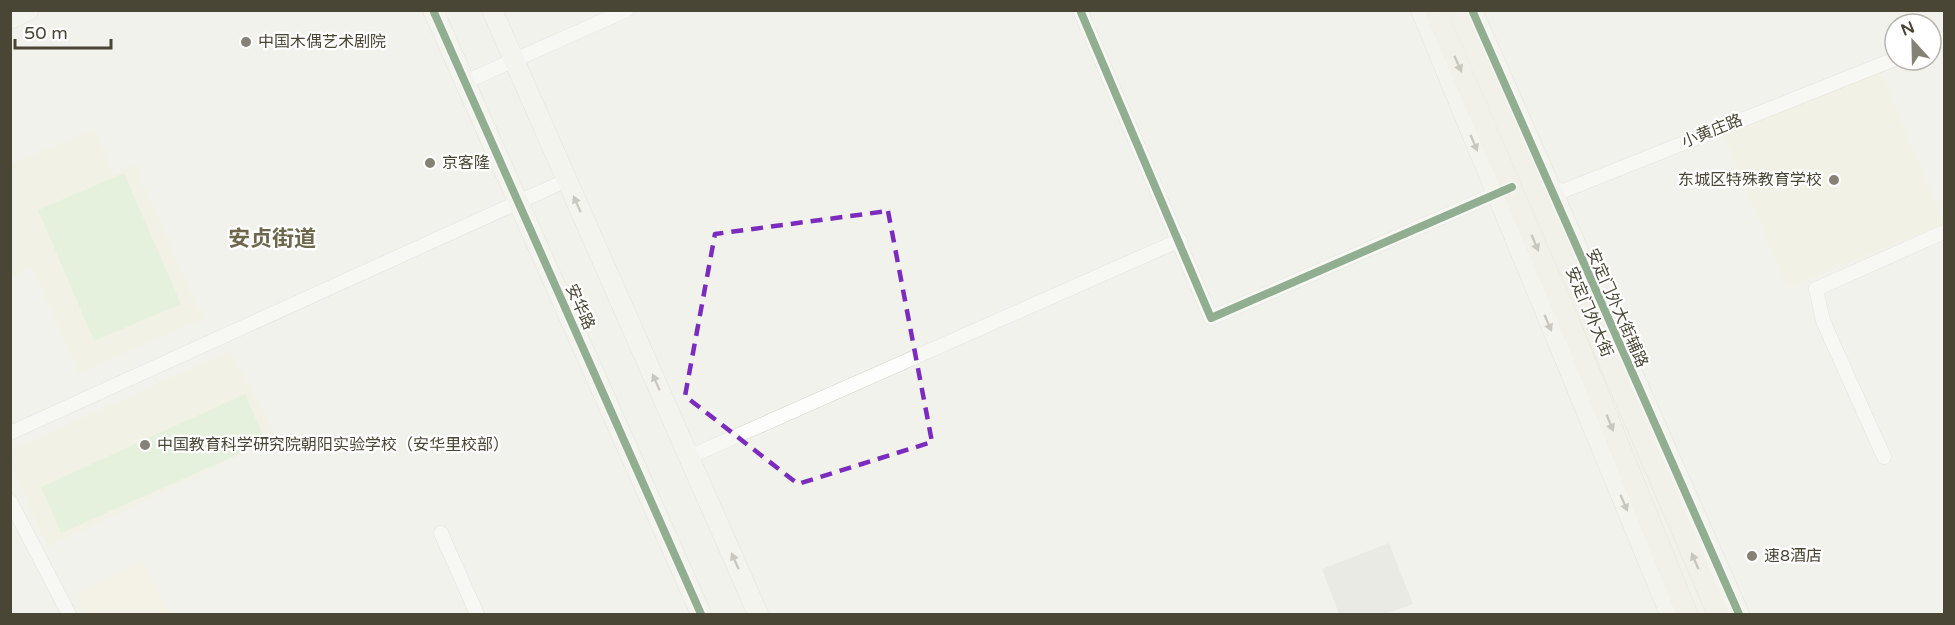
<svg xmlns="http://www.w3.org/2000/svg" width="1955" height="625" viewBox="0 0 1955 625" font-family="'Varela Round','Noto Sans SC',sans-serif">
  <rect width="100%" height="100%" fill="#f2f2ec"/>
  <!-- commercial -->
  <polygon fill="#f6f1dd" points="143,561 169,614 87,614 77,594"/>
  <!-- education -->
  <g fill="#f1f0dd">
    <polygon points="1881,71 1944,224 1787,288 1724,135"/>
    <polygon points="94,129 114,174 135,165 203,319 79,373 32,268 11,277 10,165"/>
    <polygon points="230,351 278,438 47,547 11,464 10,451"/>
  </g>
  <!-- green -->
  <g fill="#d8f0c9">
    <polygon points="124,173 181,304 94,341 38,210"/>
    <polygon points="245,394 266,442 61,533 41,487"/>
  </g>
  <!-- parking -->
  <polygon fill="#e1e1da" points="1389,543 1413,604 1384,614 1339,614 1322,569"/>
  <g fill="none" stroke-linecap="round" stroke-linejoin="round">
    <!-- street casing -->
    <g stroke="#d0d0c9" stroke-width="15">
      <g id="street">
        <polyline points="1080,10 1211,318 1495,194"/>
        <polyline points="1931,45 1944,39"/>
        <polyline points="465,82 627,10"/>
        <polyline points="1546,184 1563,191 1895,59"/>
        <polyline points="10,433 567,180"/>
        <polyline points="689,457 1180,240"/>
        <polyline points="1884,457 1823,321 1816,289 1944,232"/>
        <polyline points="10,501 69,614"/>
        <polyline points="441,533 477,614"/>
      </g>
    </g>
    <!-- secondary casing -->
    <g stroke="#d2d1c1" stroke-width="21">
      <g id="secondary">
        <polyline points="433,10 701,614"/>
        <polyline points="492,10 758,614"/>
        <polyline points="1421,10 1670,614"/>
        <polyline points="1472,10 1739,614"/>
        <polyline points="10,19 29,10"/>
      </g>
    </g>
    <!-- primary casing -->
    <g stroke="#d6d4b7" stroke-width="22">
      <g id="primary">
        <polyline points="1435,10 1569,322 1687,614"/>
        <polyline points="1458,10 1718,614"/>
      </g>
    </g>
    <!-- street -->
    <use href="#street" stroke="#fdfdfc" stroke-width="14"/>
    <!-- secondary -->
    <use href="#secondary" stroke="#f7f7ef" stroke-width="20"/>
    <!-- primary -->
    <use href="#primary" stroke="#f1f0e4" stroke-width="21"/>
    <!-- cycleway casing -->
    <g stroke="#fff" stroke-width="11">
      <g id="cycleway">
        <polyline points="433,10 701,614"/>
        <polyline points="1080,10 1211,318 1512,187"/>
        <polyline points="1472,10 1739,614"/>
      </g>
    </g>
    <!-- cycleway -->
    <use href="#cycleway" stroke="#1b5e20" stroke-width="8"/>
  </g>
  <!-- one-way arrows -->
  <defs><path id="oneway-solid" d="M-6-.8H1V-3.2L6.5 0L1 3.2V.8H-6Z" transform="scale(1.5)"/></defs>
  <g fill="#959284">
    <use href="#oneway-solid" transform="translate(1458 64) rotate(66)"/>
    <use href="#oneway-solid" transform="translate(1535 243) rotate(67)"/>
    <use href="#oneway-solid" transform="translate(1610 423) rotate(68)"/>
    <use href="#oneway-solid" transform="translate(1695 561) rotate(-113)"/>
  </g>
  <g fill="#989689">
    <use href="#oneway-solid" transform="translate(1474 143) rotate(67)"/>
    <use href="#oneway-solid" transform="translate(577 204) rotate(-114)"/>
    <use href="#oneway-solid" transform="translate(1548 323) rotate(67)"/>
    <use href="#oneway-solid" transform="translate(656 382) rotate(-114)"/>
    <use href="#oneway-solid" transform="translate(1624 503) rotate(67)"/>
    <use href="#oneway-solid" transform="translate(735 561) rotate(-114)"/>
  </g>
  <!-- marked area -->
  <path d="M0 0H1955V625H0ZM888,211L932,442L798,484L685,396L715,234Z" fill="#f2f2ec" fill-opacity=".55" fill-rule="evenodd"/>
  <path fill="none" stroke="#7b2cbf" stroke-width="4.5" stroke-dasharray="12 8" stroke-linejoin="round" d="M888,211L932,442L798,484L685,396L715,234Z"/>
  <!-- markers -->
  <g fill="#858275" stroke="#fff" stroke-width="2">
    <circle cx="246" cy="42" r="6"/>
    <circle cx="430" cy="163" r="6"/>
    <circle cx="1834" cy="180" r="6"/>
    <circle cx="145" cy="445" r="6"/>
    <circle cx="1752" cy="556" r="6"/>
  </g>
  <g text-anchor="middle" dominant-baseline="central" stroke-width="4.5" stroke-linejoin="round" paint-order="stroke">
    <!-- poi labels -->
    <g font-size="16" fill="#4a4635" stroke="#fff" text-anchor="start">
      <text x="258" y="42">中国木偶艺术剧院</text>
      <text x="442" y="163">京客隆</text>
      <text x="1822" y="180" text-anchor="end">东城区特殊教育学校</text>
      <text x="157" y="445">中国教育科学研究院朝阳实验学校（安华里校部）</text>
      <text x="1764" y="556">速8酒店</text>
    </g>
    <!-- street labels -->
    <g font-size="16" fill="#4a4635" stroke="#fff">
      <text transform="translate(1712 131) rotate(-22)">小黄庄路</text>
      <text transform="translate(580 307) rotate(66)">安华路</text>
      <text transform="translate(1617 308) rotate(66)">安定门外大街辅路</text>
      <text transform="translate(1589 312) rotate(67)">安定门外大街</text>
    </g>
    <!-- district labels -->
    <g font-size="22" font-weight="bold" fill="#6e674b" stroke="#fff">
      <text x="272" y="239">安贞街道</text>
    </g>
  </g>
  <!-- border -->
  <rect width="1955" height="625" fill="none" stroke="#4a4635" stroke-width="24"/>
  <!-- north arrow -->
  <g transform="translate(1913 42) rotate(338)"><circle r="28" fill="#ffffff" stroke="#b7b5ae" stroke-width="1.5"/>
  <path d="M0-4.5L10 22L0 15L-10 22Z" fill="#858275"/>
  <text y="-9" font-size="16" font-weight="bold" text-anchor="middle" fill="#4a4635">N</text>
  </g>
  <!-- scale -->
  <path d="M15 39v9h96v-9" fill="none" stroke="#4a4635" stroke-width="3"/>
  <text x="24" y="39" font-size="18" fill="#4a4635" stroke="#ffffff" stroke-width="4.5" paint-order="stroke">50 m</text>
</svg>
